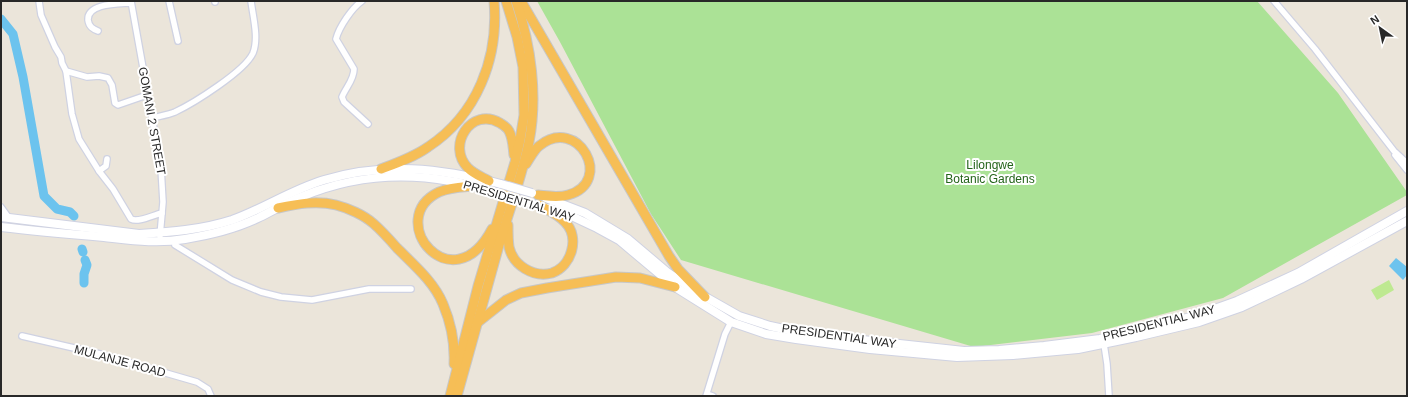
<svg xmlns="http://www.w3.org/2000/svg" width="1408" height="397" viewBox="0 0 1408 397" font-family="Helvetica,sans-serif">
  <rect width="100%" height="100%" fill="#ebe5da"/>
  <!-- green -->
  <polygon fill="#abe296" points="537,1 1257,1 1338,93 1407,192 1407,195 1223,298 1092,333 974,347 681,260 651,214 560,42"/>
  <!-- pitch -->
  <polygon fill="#bee991" points="1389,280 1394,290 1377,300 1371,290"/>
  <!-- water -->
  <polygon fill="#6cc3ee" points="1396,258 1407,267 1407,275 1403,280 1389,266"/>
  <g fill="none" stroke-linecap="round" stroke-linejoin="round">
    <!-- river -->
    <g stroke="#6cc3ee" stroke-width="9">
      <polyline points="1,19 13,34 23,77 44,196 57,209 70,212 74,216"/>
      <polyline points="82,249 83,252"/>
      <polyline points="84,283 84,274 87,265 85,260"/>
    </g>
    <!-- minor casing -->
    <g stroke="#cfd2e2" stroke-width="8">
      <g id="minor">
        <polyline points="39,1 41,15 55,47 61,57 62,63 66,71 87,77 99,76 108,78 112,85 115,103 118,105 147,95"/>
        <polyline points="131,1 161,168 163,202 160,236"/>
        <polyline points="169,1 178,41"/>
        <polyline points="215,1 215,2"/>
        <path d="M362,1C352,8 339,27 336,39L354,69C354,80 346,87 342,97L344,102L368,124"/>
        <polyline points="1274,1 1315,49 1394,151 1407,163"/>
        <path d="M98,31C93,29 89,27 88,20C87,3 119,4 131,3"/>
        <polyline points="66,71 72,114 79,139 99,171"/>
        <path d="M152,118C160,116 168,115 175,112C194,103 245,71 253,53C259,38 253,17 251,1"/>
        <polyline points="1395,155 1407,170"/>
        <path d="M107,159L106,166L99,171L113,189L131,219C138,223 153,215 162,213"/>
        <polyline points="1,207 9,218"/>
        <polyline points="175,245 232,280 261,292 281,297 312,300 369,289 411,289"/>
        <polyline points="22,336 100,354 197,382 208,389 211,396"/>
        <polyline points="1104,344 1107,364 1109,396"/>
        <polyline points="707,394 713,396"/>
        <polyline points="706,396 725,334 731,322"/>
      </g>
    </g>
    <!-- secondary casing -->
    <g stroke="#cfd2e2" stroke-width="10">
      <g id="secondary">
        <polyline points="546,198 585,213 628,239 667,272 695,291 739,316 770,326 807,334 964,351 999,350 1044,346 1100,339 1195,316 1237,301 1298,273 1407,211"/>
        <polyline points="529,203 565,213 597,228 619,240 675,287 731,322 766,334 796,339 870,349 957,357 1013,355 1078,349 1136,337 1199,322 1242,307 1301,279 1407,221"/>
        <path d="M1,217L139,234C170,232 201,230 232,220C263,209 291,190 324,180C384,162 440,168 501,184"/>
        <path d="M1,227C35,231 69,234 104,237C131,240 157,244 185,239C210,235 235,229 258,218C272,211 286,203 301,197C348,177 400,172 450,181C466,183 481,189 496,194"/>
      </g>
    </g>
    <!-- trunk casing -->
    <g stroke="#c7c7c7" stroke-width="11">
      <g id="trunk">
        <polyline points="521,1 669,256 678,269 705,297"/>
        <path d="M526,164C530,158 534,150 539,146C578,114 615,182 568,195C558,198 548,196 538,195"/>
        <path d="M381,169C397,163 414,157 428,147C477,115 499,58 494,1"/>
        <path d="M489,181C482,177 474,174 468,168C446,146 471,106 500,123C503,125 507,127 509,131C513,138 513,147 514,155"/>
        <path d="M473,186C461,187 450,187 439,192C383,219 452,305 492,229"/>
        <path d="M278,208C297,204 316,200 336,205C348,208 364,215 374,224C382,231 390,240 397,248C414,265 434,282 443,304C451,323 455,344 454,364"/>
        <path d="M508,225C508,232 508,240 509,247C513,265 533,278 552,273C572,266 580,237 565,222C557,214 548,210 539,205"/>
        <polyline points="477,323 506,300 521,293 547,288 616,277 640,278 675,287"/>
        <polyline points="450,396 478,286 515,162 520,140 524,115 523,67 517,37 506,1"/>
        <path d="M457,396C472,343 486,291 501,238C511,206 522,175 529,142C538,96 531,45 516,1"/>
      </g>
    </g>
    <!-- minor -->
    <use href="#minor" stroke="#fff" stroke-width="5.5"/>
    <!-- secondary -->
    <use href="#secondary" stroke="#fff" stroke-width="8"/>
    <!-- trunk -->
    <use href="#trunk" stroke="#f6be56" stroke-width="9"/>
    <!-- secondary-bridge casing -->
    <g stroke="#cfd2e2" stroke-width="10" stroke-linecap="butt">
      <g id="secondary-bridge">
        <polyline points="501,184 532,193"/>
        <polyline points="496,194 529,203"/>
      </g>
    </g>
    <!-- secondary-bridge -->
    <use href="#secondary-bridge" stroke="#fff" stroke-width="8"/>
  </g>
  <g text-anchor="middle" dominant-baseline="central" stroke-width="4" stroke-linejoin="round" paint-order="stroke">
    <!-- street labels -->
    <g font-size="12" fill="#282828" stroke="#fff">
      <text transform="translate(152 121) rotate(80)">GOMANI 2 STREET</text>
      <text transform="translate(519 201) rotate(17)">PRESIDENTIAL WAY</text>
      <text transform="translate(1159 323) rotate(-14)">PRESIDENTIAL WAY</text>
      <text transform="translate(839 336) rotate(8)">PRESIDENTIAL WAY</text>
      <text transform="translate(120 361) rotate(15)">MULANJE ROAD</text>
    </g>
    <!-- park labels -->
    <g font-size="12" fill="#24641a" stroke="#fff">
      <text x="990" y="165">Lilongwe<tspan x="990" dy="14">Botanic Gardens</tspan></text>
    </g>
  </g>
  <!-- border -->
  <rect width="1408" height="397" fill="none" stroke="#282828" stroke-width="4"/>
  <!-- north arrow -->
  <g transform="translate(1380 28) rotate(327)" stroke="#ffffff" stroke-width="3" paint-order="stroke">
  <path d="M0-3L7 15L0 10L-7 15Z" fill="#282828"/>
  <text y="-6" font-size="11" font-weight="bold" text-anchor="middle" fill="#282828">N</text>
  </g>
</svg>
